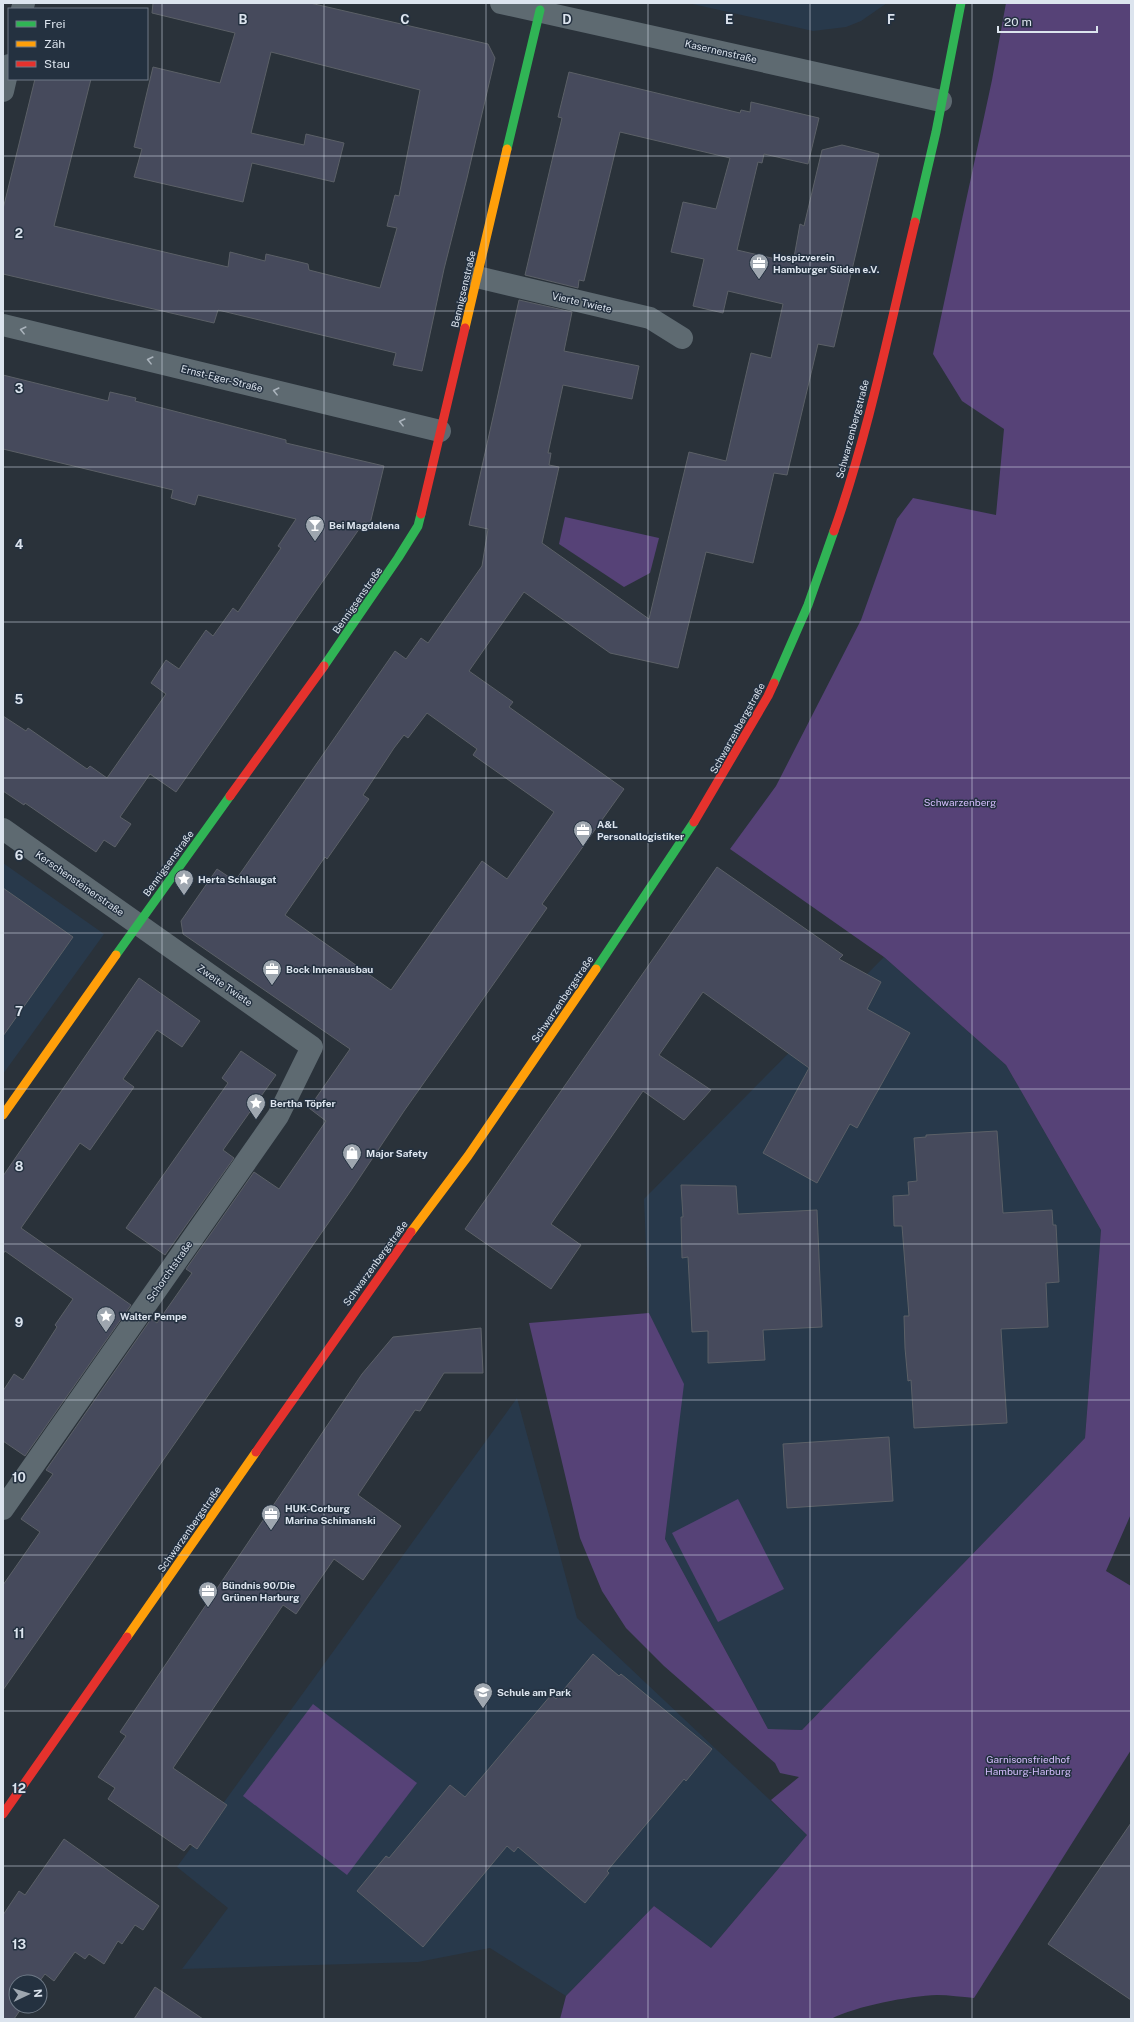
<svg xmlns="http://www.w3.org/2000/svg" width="1134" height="2022" viewBox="0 0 1134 2022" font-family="'Public Sans',sans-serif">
  <rect width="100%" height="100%" fill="#2a323a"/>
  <!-- built -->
  <g fill="#28394b">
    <polygon points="688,3 887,3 861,21 846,27 813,31"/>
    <polygon points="3,863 104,934 3,1074"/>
    <polygon points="884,957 1006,1065 1101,1230 1085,1438 802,1730 768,1729 665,1539 683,1384 649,1313 644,1199"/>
    <polygon points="517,1398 577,1618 807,1835 711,1948 654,1906 566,1996 490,1948 418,1962 182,1969 228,1908 177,1867"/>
  </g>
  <!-- green -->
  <g fill="#564277">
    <path d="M1006,3H1131V1514L1106,1571L1131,1586V1750L974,1998C962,1997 949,1995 937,1995C909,1996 856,2006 831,2019H560L566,1996L654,1906L711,1948L807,1835L771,1800L799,1777L780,1773L775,1763L664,1666L626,1628L602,1591L580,1538L529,1323L649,1313L684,1384L665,1539L768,1729L802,1730L1085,1438L1101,1230L1006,1065L884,957L730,849L776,786L861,620L897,519L913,498L996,515L1004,429L962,401L933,354L992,80Z"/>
    <polygon points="565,517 659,538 650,573 624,587 559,544"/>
    <polygon points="738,1499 784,1589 718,1622 672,1533"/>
    <polygon points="313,1704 417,1783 347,1875 243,1796"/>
  </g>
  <!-- building -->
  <g fill="#464a5c" stroke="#5b6067" fill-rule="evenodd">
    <polygon points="153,3 310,3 488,44 495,58 467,178 444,269 422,371 393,365 396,353 218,310 214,323 3,274 3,209 35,79 91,79 54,226 228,267 230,252 265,261 266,254 308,264 309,270 380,288 397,228 387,226 395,195 399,196 420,90 271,52 251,133 304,145 306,134 344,143 334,182 252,163 243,202 134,177 142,149 134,147 153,67 220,83 235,33 152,13"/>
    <path d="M569,72L740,113L741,110L750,112L751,102L819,118L808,164L764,154L762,163L758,162L737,250L793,263L800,224L804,226L822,150L842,145L879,154L834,347L818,344L787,475L774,473L753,563L706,552L678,668L610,653L524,592L469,671L513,702L509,707L624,789L542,904L547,908L404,1111L352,1189L3,1690V1585L40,1532L21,1519L53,1474L46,1470L151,1319L157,1323L192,1273L186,1269L254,1172L279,1189L326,1121L309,1108L350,1049L183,934L181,921L217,869L235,881L395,651L406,659L421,638L428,643L482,566L488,529L469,525L519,300L572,312L564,351L639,366L632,399L563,385L548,453H551L549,465L559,467L542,543L649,619L689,452L726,461L751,353L771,358L783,304L728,291L723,313L693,306L704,259L671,252L683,202L716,209L730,158L620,132L584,281L579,280L578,288L525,275L562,118L558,117ZM427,713L477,749L473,755L554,812L507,879L482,861L391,990L285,915L325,857L327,859L369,799L363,795L394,748L404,735L408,738Z"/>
    <polygon points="3,375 108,401 110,392 136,398 135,401 286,440 286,443 384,466 370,524 364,522 176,792 150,774 120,817 131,824 115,847 104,840 96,852 25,803 24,805 3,791 3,716 26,731 28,728 87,769 90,766 107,778 166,694 151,683 166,660 179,669 206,630 213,636 233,608 238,612 281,548 278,546 296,519 198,495 195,505 171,498 173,490 3,449"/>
    <polygon points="717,867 843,955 839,959 881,982 867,1009 910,1033 857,1128 850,1124 817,1183 763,1153 809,1068 703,992 659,1055 711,1090 684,1120 643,1091 551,1224 581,1245 551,1289 465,1229"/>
    <polygon points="3,888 73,937 3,1036"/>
    <polygon points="139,978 200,1021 182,1047 157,1030 123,1079 134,1087 90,1150 80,1143 21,1228 131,1305 25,1456 3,1441 3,1391 14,1374 23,1380 57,1327 55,1325 73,1299 5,1251 3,1254 3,1176"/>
    <polygon points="241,1051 276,1075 223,1150 234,1158 165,1255 126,1228 228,1083 222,1078"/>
    <polygon points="997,1131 1003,1213 1052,1210 1053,1225 1056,1225 1059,1282 1046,1283 1048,1327 1001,1329 1007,1423 914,1428 911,1380 908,1381 905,1348 904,1316 909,1316 902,1226 894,1226 893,1196 909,1195 908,1182 917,1181 914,1138 926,1137 926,1135"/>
    <polygon points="681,1185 736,1186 738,1214 817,1210 822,1327 763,1330 765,1360 708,1363 708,1331 692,1332 688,1257 682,1258 681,1217 683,1217"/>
    <polygon points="481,1328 483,1373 444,1373 420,1411 415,1410 358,1495 401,1526 363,1580 334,1559 296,1614 283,1605 173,1768 227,1805 197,1849 190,1844 184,1851 108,1799 115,1788 98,1777 126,1736 120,1732 362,1374 393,1337"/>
    <polygon points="889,1437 893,1501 787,1508 783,1444"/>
    <polygon points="593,1654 619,1676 621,1674 712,1749 686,1781 684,1779 607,1871 609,1873 585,1903 518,1847 514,1852 507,1846 423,1947 357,1891 386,1856 389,1858 450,1785 465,1797 551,1695 556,1699"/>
    <polygon points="1131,1823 1131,2000 1048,1944"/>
    <polygon points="64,1839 159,1906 143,1930 135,1925 122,1944 118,1941 104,1964 89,1954 85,1959 75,1952 54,1981 45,1974 39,1982 16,1982 16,2006 23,2006 14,2019 3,2019 3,1915 19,1891 25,1895"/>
    <polygon points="155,1987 203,2019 134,2019"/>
  </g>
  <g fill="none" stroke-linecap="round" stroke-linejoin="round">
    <!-- street -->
    <g stroke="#5e6a71" stroke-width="22">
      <polyline points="501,3 941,101"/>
      <polyline points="22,9 24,3"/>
      <polyline points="3,91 9,65"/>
      <polyline points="477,277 650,318 682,338"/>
      <polyline points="3,325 440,431"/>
      <polyline points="3,829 312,1047 278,1116 3,1509"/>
    </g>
    <!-- fast -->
    <g stroke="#30b455" stroke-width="9">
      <polyline points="507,149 540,10"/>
      <polyline points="915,222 936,132 961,3"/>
      <polyline points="324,666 398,558 418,526 421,514"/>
      <polyline points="774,683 808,605 834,531"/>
      <polyline points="116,955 230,796"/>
      <polyline points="596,969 694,822"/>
    </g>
    <!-- slow -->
    <g stroke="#ff9f0a" stroke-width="9">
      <polyline points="465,328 507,149"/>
      <polyline points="3,1115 116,955"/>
      <polyline points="411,1232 468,1156 596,969"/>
      <polyline points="127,1637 256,1452"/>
    </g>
    <!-- jam -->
    <g stroke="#e5322d" stroke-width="9">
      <polyline points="421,514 465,328"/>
      <path d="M834,531C869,432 890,325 915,222"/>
      <polyline points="230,796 324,666"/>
      <polyline points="694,822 768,696 774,683"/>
      <polyline points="256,1452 411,1232"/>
      <polyline points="3,1814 127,1637"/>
    </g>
  </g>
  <!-- one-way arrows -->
  <defs><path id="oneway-chevron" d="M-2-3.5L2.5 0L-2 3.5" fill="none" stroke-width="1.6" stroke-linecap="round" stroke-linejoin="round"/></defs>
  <g stroke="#aab3bc">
    <use href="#oneway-chevron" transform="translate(23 330) rotate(-166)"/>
    <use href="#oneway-chevron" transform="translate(150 360) rotate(-166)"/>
    <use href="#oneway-chevron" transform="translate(276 391) rotate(-166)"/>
    <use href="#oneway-chevron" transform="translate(402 422) rotate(-166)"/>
  </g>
  <!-- grid -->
  <path fill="none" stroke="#dce4ee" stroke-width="1" stroke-opacity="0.55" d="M162,3V2019M324,3V2019M486,3V2019M648,3V2019M810,3V2019M972,3V2019M3,156H1131M3,311H1131M3,467H1131M3,622H1131M3,778H1131M3,933H1131M3,1089H1131M3,1244H1131M3,1400H1131M3,1555H1131M3,1711H1131M3,1866H1131"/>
  <!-- icons -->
  <defs>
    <g id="office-pin" transform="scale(1)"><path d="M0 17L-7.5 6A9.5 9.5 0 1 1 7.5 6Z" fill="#9ea6af" stroke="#243140"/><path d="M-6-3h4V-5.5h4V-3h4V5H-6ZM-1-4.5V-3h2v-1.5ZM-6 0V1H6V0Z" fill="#fff"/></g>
    <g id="bar-pin" transform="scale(1)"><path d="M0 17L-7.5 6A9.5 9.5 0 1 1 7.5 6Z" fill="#9ea6af" stroke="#243140"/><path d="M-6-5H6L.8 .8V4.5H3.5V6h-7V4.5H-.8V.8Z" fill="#fff"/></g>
    <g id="sight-pin" transform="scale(1)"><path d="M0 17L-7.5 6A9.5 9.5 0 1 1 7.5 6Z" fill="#9ea6af" stroke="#243140"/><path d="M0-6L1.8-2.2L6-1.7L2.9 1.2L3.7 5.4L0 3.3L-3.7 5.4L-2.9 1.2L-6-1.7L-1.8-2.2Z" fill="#fff"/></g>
    <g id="shop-pin" transform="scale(1)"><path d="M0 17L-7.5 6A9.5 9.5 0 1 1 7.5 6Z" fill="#9ea6af" stroke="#243140"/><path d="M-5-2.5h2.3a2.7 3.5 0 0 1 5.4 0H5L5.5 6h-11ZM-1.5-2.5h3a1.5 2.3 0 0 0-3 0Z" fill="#fff"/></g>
    <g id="school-pin" transform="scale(1)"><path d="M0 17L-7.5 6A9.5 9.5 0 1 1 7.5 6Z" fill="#9ea6af" stroke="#243140"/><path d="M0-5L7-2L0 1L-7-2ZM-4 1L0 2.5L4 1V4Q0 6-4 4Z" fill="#fff"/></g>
  </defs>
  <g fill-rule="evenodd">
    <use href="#office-pin" x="759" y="263"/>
    <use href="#bar-pin" x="315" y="525"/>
    <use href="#office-pin" x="583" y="830"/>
    <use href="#sight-pin" x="184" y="879"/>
    <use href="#office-pin" x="272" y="969"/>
    <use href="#sight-pin" x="256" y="1103"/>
    <use href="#shop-pin" x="352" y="1153"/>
    <use href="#sight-pin" x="106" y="1316"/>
    <use href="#office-pin" x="271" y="1514"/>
    <use href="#office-pin" x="208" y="1591"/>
    <use href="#school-pin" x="483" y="1692"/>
  </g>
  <g text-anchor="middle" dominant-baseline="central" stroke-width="3" stroke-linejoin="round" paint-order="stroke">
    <!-- street labels -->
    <g font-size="10" fill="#dce4ee" stroke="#243140">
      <text transform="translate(721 51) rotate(13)">Kasernenstraße</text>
      <text transform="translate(463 289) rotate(-77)">Bennigsenstraße</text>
      <text transform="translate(582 302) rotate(13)">Vierte Twiete</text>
      <text transform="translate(222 378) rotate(14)">Ernst-Eger-Straße</text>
      <text transform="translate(852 429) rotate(-75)">Schwarzenbergstraße</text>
      <text transform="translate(357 600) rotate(-55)">Bennigsenstraße</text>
      <text transform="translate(737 728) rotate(-61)">Schwarzenbergstraße</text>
      <text transform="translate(168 863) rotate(-54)">Bennigsenstraße</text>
      <text transform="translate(80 883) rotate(35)">Kerschensteinerstraße</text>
      <text transform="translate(225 985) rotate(35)">Zweite Twiete</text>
      <text transform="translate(562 999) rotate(-56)">Schwarzenbergstraße</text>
      <text transform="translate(375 1263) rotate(-54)">Schwarzenbergstraße</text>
      <text transform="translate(169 1271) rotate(-55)">Schorchtstraße</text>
      <text transform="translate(189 1529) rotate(-55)">Schwarzenbergstraße</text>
    </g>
    <!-- poi labels -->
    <g font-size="10" font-weight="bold" fill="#dce4ee" stroke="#243140" text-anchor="start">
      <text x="773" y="257">Hospizverein<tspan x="773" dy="12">Hamburger Süden e.V.</tspan></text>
      <text x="329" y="525">Bei Magdalena</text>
      <text x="597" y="824">A&amp;L<tspan x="597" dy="12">Personallogistiker</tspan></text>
      <text x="198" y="879">Herta Schlaugat</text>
      <text x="286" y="969">Bock Innenausbau</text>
      <text x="270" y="1103">Bertha Töpfer</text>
      <text x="366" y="1153">Major Safety</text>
      <text x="120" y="1316">Walter Pempe</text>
      <text x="285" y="1508">HUK-Corburg<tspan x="285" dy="12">Marina Schimanski</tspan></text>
      <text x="222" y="1585">Bündnis 90/Die<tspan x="222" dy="12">Grünen Harburg</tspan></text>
      <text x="497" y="1692">Schule am Park</text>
    </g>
    <!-- park labels -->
    <g font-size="10" fill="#d5befd" stroke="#243140">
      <text x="960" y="802">Schwarzenberg</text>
      <text x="1028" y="1759">Garnisonsfriedhof<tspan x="1028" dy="12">Hamburg-Harburg</tspan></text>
    </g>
  </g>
  <g font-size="13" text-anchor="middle" font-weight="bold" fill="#dce4ee" stroke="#243140" stroke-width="3" stroke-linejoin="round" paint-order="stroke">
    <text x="243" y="24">B</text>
    <text x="405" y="24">C</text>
    <text x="567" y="24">D</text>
    <text x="729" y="24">E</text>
    <text x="891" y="24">F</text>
    <text x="19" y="238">2</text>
    <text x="19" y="393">3</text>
    <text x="19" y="549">4</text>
    <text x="19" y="704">5</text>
    <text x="19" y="860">6</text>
    <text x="19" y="1016">7</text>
    <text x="19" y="1171">8</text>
    <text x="19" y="1327">9</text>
    <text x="19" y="1482">10</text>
    <text x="19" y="1638">11</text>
    <text x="19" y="1793">12</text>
    <text x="19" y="1949">13</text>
  </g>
  <!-- border -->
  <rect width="1134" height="2022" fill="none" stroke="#dce4ee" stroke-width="8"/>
  <!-- legend -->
  <rect x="8" y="8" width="140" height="72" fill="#243140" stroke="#6e7986"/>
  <rect x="16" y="21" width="20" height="6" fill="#30b455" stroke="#6e7986"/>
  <text x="44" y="28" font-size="12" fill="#dce4ee">Frei</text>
  <rect x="16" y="41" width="20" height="6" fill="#ff9f0a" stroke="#6e7986"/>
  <text x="44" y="48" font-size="12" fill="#dce4ee">Zäh</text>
  <rect x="16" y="61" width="20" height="6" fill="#e5322d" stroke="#6e7986"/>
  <text x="44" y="68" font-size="12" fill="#dce4ee">Stau</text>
  <!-- north arrow -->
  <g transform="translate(28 1994) rotate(86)"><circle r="19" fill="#243140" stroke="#6e7986"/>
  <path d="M0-3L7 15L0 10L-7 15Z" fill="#9ea6af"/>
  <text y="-6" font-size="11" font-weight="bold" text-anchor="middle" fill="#dce4ee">N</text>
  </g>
  <!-- scale -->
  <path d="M998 26v6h99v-6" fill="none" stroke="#dce4ee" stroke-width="2"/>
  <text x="1004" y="26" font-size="12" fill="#dce4ee" stroke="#243140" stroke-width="3" paint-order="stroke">20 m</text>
</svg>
